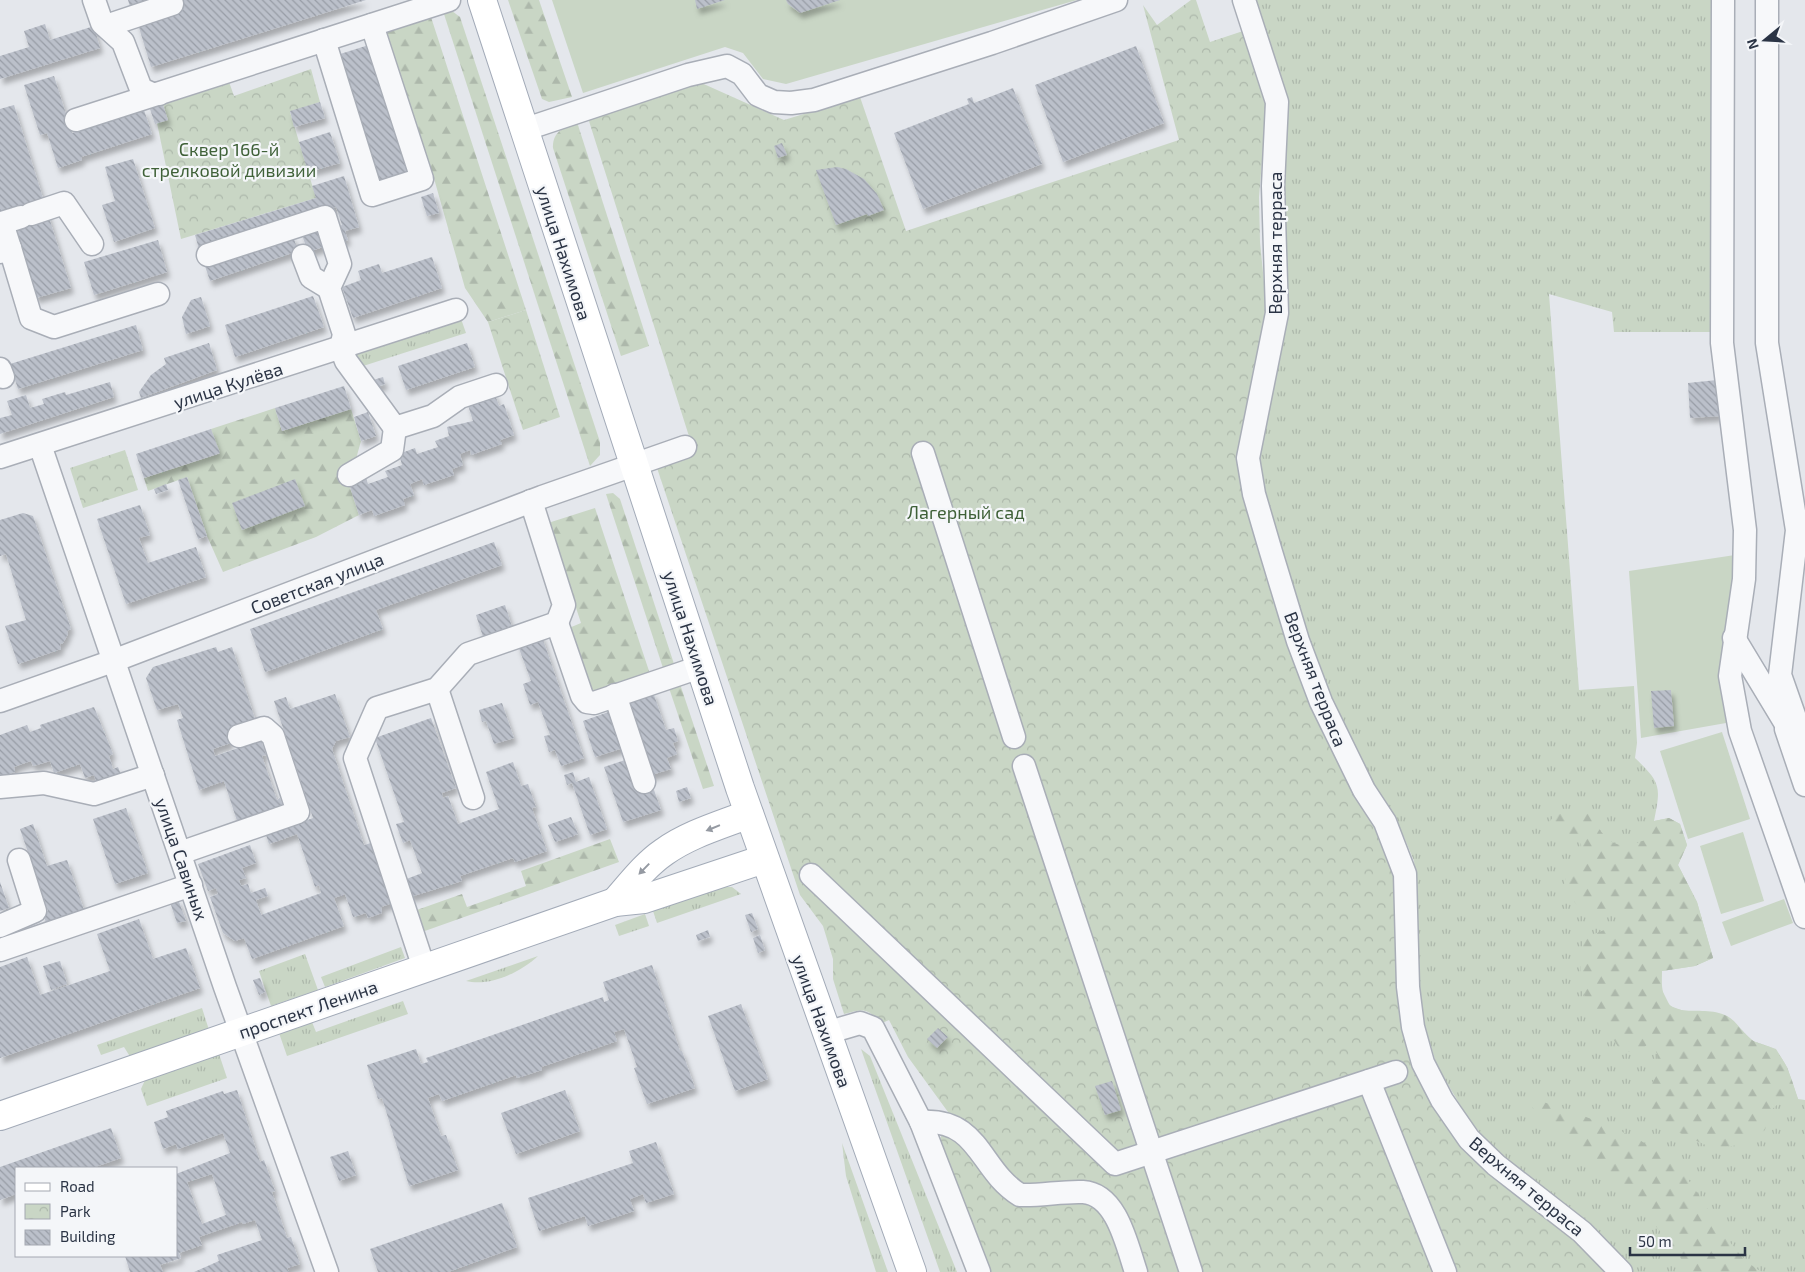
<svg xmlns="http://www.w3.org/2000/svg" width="1805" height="1272" viewBox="0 0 1805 1272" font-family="'Exo 2',sans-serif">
  <defs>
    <pattern id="grass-tufts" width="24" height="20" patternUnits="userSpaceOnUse" patternTransform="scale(1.25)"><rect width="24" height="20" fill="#c9d6c5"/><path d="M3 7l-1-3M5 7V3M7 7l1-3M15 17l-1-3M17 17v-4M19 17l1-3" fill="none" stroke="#adb8ab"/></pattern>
    <pattern id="forest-firs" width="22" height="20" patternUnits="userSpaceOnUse" patternTransform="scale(1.25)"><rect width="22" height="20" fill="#c9d6c5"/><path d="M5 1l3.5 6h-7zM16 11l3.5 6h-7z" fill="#adb8ab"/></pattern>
    <pattern id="park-crowns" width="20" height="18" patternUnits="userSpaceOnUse" patternTransform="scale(1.25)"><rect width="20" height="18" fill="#c9d6c5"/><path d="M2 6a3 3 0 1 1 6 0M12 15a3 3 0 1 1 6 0" fill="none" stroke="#adb8ab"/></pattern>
    <pattern id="building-back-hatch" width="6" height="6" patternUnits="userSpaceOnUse" patternTransform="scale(1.25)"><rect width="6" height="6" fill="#bbc0ca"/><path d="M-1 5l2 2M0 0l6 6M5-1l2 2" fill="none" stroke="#989da6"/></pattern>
    <filter id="shadow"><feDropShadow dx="3" dy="5.5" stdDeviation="2.5" flood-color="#0004"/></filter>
  </defs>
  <rect width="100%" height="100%" fill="#e4e7ec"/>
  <!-- grass -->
  <g fill="url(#grass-tufts)">
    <path d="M1252,0H1713L1711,332H1614L1612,312L1549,294L1579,690L1634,686L1637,743L1635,758C1661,783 1661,786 1654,821L1669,818L1680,824L1687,845L1678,865L1697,902L1713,958L1695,966L1662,971L1661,988L1670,1006L1684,1011L1727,1016L1753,1041L1776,1049L1787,1067L1798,1099L1805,1100V1272H1632L1605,1239L1495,1152L1466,1115L1437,1066L1422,1018L1416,961L1417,893L1414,861L1404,837L1349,748L1330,705L1256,467L1282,252L1285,90C1278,58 1262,31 1252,0Z"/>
    <polygon points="460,316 466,333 360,367 354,350"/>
    <polygon points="723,887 732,887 741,894 657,923 653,911"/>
    <polygon points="645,914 649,926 619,936 615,925"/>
    <polygon points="401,947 405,958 325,987 321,977"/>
    <polygon points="305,954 318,990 271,1006 259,971"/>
    <path d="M538,956C521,972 490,987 466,981Z"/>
    <polygon points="403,1001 408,1014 287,1056 279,1033 312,1022 316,1032"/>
    <polygon points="202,1008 209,1030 132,1056 129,1055 124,1047 101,1055 97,1045"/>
    <polygon points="861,1049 870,1056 957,1272 940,1272"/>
    <polygon points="219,1054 227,1078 147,1106 141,1089 145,1080"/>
    <polygon points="842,1143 888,1272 876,1272 846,1176"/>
  </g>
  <!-- forest -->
  <g fill="url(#forest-firs)">
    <polygon points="508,0 539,0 572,97 549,102 542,99"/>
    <polygon points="443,11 452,11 460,17 600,442 600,455 590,466"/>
    <polygon points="430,14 526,310 488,322 465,288 435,182 385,29"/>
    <path d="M577,122L649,346L621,356L553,148C552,132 564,127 577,122Z"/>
    <polygon points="275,408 282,431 351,409 361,441 349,484 359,515 316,537 223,572 207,536 187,477 148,491 144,478 219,454 211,429"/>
    <polygon points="613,493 620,499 676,670 665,674 606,494"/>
    <polygon points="595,508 651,677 592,697 569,628 581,623 548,523"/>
    <polygon points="679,681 714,786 703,789 668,685"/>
    <path d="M1569,811L1589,812C1597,827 1607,845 1626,846C1631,846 1640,842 1645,840L1654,821L1669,818L1680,824L1687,845L1678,865L1697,902L1713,958L1695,966L1662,971C1658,1030 1698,1001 1727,1016C1737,1021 1743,1034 1752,1040C1759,1045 1771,1045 1776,1051C1788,1063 1793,1084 1798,1099C1774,1103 1770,1106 1765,1130L1744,1144L1714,1149L1654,1121L1643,1106L1658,1070L1657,1053L1647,1045C1638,1051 1631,1054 1620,1050C1612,1035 1600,1024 1591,1009C1579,990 1578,959 1585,938L1604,930L1617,929L1622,924L1618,910C1608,908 1603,911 1593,912C1578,913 1571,896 1564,886L1566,876L1582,861L1581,844L1574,836L1560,838L1551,831L1550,821L1555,815Z"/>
    <polygon points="610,839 619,862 422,932 414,911 462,894 467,907 526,886 521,871"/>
    <path d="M1538,1100C1576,1113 1615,1126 1650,1146C1656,1150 1664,1153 1669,1158C1701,1186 1726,1254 1762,1272H1690C1651,1209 1591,1163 1537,1114L1530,1104Z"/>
  </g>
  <!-- park -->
  <g fill="url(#park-crowns)">
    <path d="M1191,0H1196L1210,42L1243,31L1267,102L1259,197L1260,242L1267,313L1243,473L1396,865L1401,951L1438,1106L1614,1272H990L940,1140L948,1112L908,1057L889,1020L880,1024C869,1007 862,1009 844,1014L833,979V959L823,926L800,895L656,465L694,452L588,118L697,81L784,120L860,97L906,231L1179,140L1143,5L1157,25Z"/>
    <polygon points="311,69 320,102 290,112 316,198 181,239 157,123 168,120 162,102 228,79 234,96"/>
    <polygon points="526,310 560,417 523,430 488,322"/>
    <polygon points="125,450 138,490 83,508 70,468"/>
  </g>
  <!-- garden -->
  <g fill="#c9d6c5">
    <polygon points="552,0 1077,0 786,84 763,79 743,53 725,47 583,93"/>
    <polygon points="1735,555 1736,587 1722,663 1726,723 1641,738 1629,571"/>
    <polygon points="1722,732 1750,819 1688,839 1660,751"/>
    <polygon points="1743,832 1764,901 1721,914 1700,846"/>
    <polygon points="1784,899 1793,923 1731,946 1722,922"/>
  </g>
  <!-- building -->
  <g fill="url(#building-back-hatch)" fill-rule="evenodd" filter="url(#shadow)">
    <polygon points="128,0 162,0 131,10"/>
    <polygon points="173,0 366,0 151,67 137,21"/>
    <polygon points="695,0 725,0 697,9"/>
    <polygon points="786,0 840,0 800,13 788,4"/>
    <polygon points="45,24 50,40 94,26 100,48 0,79 0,56 29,47 24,31"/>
    <polygon points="372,44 414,177 380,188 337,55"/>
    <polygon points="1136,46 1164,123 1063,162 1035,85"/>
    <polygon points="54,76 72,133 144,110 152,134 81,157 82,160 58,168 47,133 40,135 24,85"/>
    <polygon points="1013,88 1042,164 923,209 894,133 969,104 967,99 972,97 974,103"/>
    <polygon points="162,102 168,120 155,124 149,106"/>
    <polygon points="320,102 325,118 294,127 290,111"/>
    <polygon points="14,105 71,288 36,298 0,216 0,109"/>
    <polygon points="330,132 340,163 308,172 299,142"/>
    <polygon points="782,143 787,155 778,158 774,146"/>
    <polygon points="133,159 155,228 114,242 102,205 115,201 105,167"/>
    <polygon points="837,167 846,169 864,179 877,194 884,210 868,216 867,214 836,225 816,170"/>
    <polygon points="344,176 359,227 345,231 348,240 338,243 334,228 342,225 336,207 199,249 195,235 316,198 312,186"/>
    <polygon points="433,193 439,213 427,216 421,197"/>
    <polygon points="319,226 326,246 308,252 301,232"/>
    <polygon points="293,236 298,251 210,281 205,266"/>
    <polygon points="158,240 167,272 94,295 84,262"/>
    <polygon points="432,257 442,288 353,318 342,287 361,280 358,271 379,264 382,273"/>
    <polygon points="313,296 324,327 235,357 225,325"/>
    <polygon points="201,297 210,326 186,334 182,317 191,300"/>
    <polygon points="136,325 143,350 18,389 10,364"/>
    <polygon points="209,343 217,370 141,398 139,392 151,375 166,364 164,358"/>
    <polygon points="467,343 475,367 406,390 398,366"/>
    <polygon points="383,377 385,384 372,389 370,381"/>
    <polygon points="1717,380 1720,416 1690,418 1688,383"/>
    <polygon points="110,382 114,397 0,434 0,418 12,415 7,401 26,395 30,408 44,404 42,399 65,392 66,395"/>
    <polygon points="344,386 351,409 282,431 275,408"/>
    <polygon points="494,392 499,406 504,404 514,435 500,440 502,444 471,455 470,450 460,454 463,465 452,469 454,475 424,485 422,479 410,484 414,495 403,499 405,505 374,516 372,510 359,515 349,484 366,478 368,484 388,477 385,471 402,465 399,454 415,448 417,454 438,447 435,441 449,436 447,427 473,421 467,402"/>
    <polygon points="368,412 376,436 361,441 354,417"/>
    <polygon points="211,429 220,453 144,478 136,454"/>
    <polygon points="187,477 207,536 198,539 178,480"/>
    <polygon points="295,479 305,506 242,530 232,503"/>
    <polygon points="166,484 168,490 156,494 154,489"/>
    <polygon points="140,505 150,535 139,538 148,563 196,547 206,577 126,604 97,519"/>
    <polygon points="23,513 33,516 71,629 67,631 68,634 63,643 60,644 61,649 18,664 5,626 26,620 6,554 0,556 0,520"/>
    <polygon points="494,542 502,565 376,610 383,629 265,672 250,629"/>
    <polygon points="505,605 512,627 483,637 476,615"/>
    <polygon points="541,634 584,758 561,766 555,750 549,752 544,736 550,735 538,702 530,705 523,684 531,681 517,643"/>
    <polygon points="216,647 218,652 232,647 256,722 227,731 231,743 213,749 215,756 261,740 266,755 262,756 277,800 280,798 285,811 239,827 224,781 199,790 177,720 183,718 178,704 157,710 146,678 153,667"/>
    <polygon points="1671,690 1674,726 1654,728 1651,691"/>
    <polygon points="653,692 666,730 674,728 678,741 673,743 677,754 667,758 671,769 648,776 626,698"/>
    <polygon points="335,694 350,737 336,741 332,749 364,845 378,841 395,902 381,907 382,913 368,918 366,913 353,917 345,894 334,898 344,926 252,959 244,938 235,941 223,933 210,897 218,894 216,888 208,891 198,864 250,845 256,863 242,868 246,878 239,880 241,886 248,884 251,893 265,888 268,896 256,900 261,915 321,893 319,885 315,887 297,834 269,844 264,829 294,825 313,818 274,701 286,697 290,709"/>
    <polygon points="502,703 514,738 494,744 486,721 482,722 479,710"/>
    <polygon points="94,707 113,754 109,756 113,769 118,767 123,780 98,788 94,775 85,778 80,764 54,773 50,761 33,766 31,761 22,764 14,767 15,772 0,777 0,735 27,725 30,732 41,728 40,725"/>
    <polygon points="614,710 626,747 595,757 583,721"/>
    <polygon points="431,718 456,788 442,793 443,798 448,796 458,824 499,809 486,772 513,762 521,786 528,784 536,807 532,808 547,851 515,862 513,858 460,876 462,881 410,897 404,880 422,873 410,840 403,843 396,824 404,822 375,738"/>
    <polygon points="628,759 638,787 646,793 654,790 661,810 623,822 604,767"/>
    <polygon points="573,772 576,782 589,777 607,829 590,835 572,783 567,785 564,775"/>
    <polygon points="687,787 691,798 679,802 676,791"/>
    <polygon points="126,808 148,873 115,884 93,819"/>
    <polygon points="571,817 578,834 555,842 548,825"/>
    <polygon points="33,824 47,866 67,860 85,913 47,926 43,913 48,911 20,829"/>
    <polygon points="0,882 9,908 0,911"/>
    <polygon points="178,899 186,921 177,923 170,902"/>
    <polygon points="752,913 758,929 751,932 745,915"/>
    <polygon points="139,919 153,959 186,948 200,988 0,1058 0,967 27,957 40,995 110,971 97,934"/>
    <polygon points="708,930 710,937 698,941 696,935"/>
    <polygon points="760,935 765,950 758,953 753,938"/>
    <polygon points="60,961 67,984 51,990 43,966"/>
    <polygon points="652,965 680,1051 682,1051 695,1088 647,1104 634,1068 637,1067 624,1029 614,1032 617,1041 541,1067 542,1070 517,1078 516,1075 442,1101 439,1094 428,1098 441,1136 446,1135 458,1170 409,1186 382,1098 378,1099 367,1065 416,1049 421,1064 428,1062 426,1058 603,997 604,1002 609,1000 603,982"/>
    <polygon points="260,978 265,992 259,995 253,980"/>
    <polygon points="741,1004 768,1079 735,1091 708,1016"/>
    <polygon points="938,1028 948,1037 937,1048 927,1039"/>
    <polygon points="1112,1081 1121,1110 1105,1115 1095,1086"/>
    <path d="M237,1090L260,1162L264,1160L275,1191L272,1192L287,1238L291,1237L300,1264L287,1268L289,1272H194L219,1261L217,1255L262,1240L255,1220L243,1224L242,1222L199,1237L202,1245L179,1253L181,1258L160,1265L163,1272H130L125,1256H176V1174L230,1153L223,1133L178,1149L176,1144L163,1149L154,1122L168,1117L166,1111L223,1091L224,1094ZM212,1174L226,1215L202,1224L187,1182Z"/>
    <polygon points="565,1090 580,1131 516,1154 501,1113"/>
    <polygon points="111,1128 121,1158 92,1168 16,1168 16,1194 0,1200 0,1167"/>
    <polygon points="656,1142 674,1194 646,1203 643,1194 630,1199 634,1211 588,1226 585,1216 539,1231 528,1198 633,1163 629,1151"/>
    <polygon points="348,1151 356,1175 339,1181 330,1157"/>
    <polygon points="502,1203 517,1247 448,1272 378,1272 370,1249"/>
  </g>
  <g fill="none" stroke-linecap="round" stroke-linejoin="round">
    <!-- minor casing -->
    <g stroke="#a9aeb7" stroke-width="25">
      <g id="minor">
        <polyline points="94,0 102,23 123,42 141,89 152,94 159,94"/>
        <polyline points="1244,0 1277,102 1273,186 1277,313 1248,458 1254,494 1271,552 1298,641 1321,702 1364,790 1385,822 1405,874 1408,987 1413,1027 1423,1063 1442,1100 1469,1139 1496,1165 1582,1232 1621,1272"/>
        <polyline points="1723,0 1722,343 1745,530 1744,579 1730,676 1740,731 1805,917"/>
        <polyline points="1767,0 1767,343 1797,530 1780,675 1805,746"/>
        <polyline points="106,26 172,4"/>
        <polyline points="324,40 372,195 422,179 372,25"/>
        <polyline points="76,120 449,0"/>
        <polyline points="523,130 688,75 727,66 742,74 758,95 774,102 791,103 814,100 992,43 1116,0"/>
        <polyline points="31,214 64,203 92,244"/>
        <polyline points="10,248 31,318 54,327 158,294"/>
        <polyline points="0,252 10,248 2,223 21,217"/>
        <polyline points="208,255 325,217 340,264 329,288 344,334 341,348 346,361 395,428 433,416 460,397 496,385"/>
        <polyline points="303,256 311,277 329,288"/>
        <polyline points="0,369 3,377"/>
        <polyline points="40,445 225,987 327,1272"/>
        <polyline points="923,453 1014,737"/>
        <polyline points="0,457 456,310"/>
        <polyline points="349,475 392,450 395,428"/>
        <polyline points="557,623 582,696 587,702 594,703 700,667"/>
        <polyline points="1734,638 1789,729"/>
        <polyline points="437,689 473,798"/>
        <polyline points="615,695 644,782"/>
        <polyline points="0,701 113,661 542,497 685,447"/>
        <polyline points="1786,729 1805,785"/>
        <polyline points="1024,766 1191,1272"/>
        <polyline points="0,787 44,783 94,794 153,775"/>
        <polyline points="180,853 298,812 273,736 264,728 239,736"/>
        <polyline points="811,875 1115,1164 1396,1072"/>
        <polyline points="0,926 35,911 19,860"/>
        <polyline points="0,950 191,885"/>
        <polyline points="424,968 355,758 377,708 437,689 468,654 557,623 564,605 531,501"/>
        <polyline points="826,1033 860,1023 873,1028 921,1122 979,1272"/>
        <polyline points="1369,1081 1445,1272"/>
        <path d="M921,1122C980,1118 979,1170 1020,1195C1041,1196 1062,1191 1083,1192C1117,1194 1127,1246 1136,1272"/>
      </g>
    </g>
    <!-- major casing -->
    <g stroke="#a3abb8" stroke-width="30">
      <g id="major">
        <polyline points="482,0 740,788 912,1272"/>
        <path d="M615,902C631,884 645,865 664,852C689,834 721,825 749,814"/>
        <polyline points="0,1116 615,902 644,899 764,859"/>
      </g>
    </g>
    <!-- minor -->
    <use href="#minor" stroke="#f7f8fa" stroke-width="22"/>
    <!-- major -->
    <use href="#major" stroke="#fff" stroke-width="28"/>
  </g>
  <!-- one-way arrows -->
  <defs><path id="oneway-solid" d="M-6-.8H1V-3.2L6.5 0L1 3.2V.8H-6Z" transform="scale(1.25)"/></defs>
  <g fill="#959aa2">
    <use href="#oneway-solid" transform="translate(713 828) rotate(158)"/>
    <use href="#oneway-solid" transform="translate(644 869) rotate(134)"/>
  </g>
  <g text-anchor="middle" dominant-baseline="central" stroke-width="4.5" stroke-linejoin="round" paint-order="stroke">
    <!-- park labels -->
    <g font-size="18" fill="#3f6138" stroke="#f4f6f9">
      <text x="229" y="149">Сквер 166-й<tspan x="229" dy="21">стрелковой дивизии</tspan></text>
      <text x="966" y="512">Лагерный сад</text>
    </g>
    <!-- street labels -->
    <g font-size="18" fill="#2b3445" stroke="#f4f6f9">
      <text transform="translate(1275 243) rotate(-90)">Верхняя терраса</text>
      <text transform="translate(564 253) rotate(72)">улица Нахимова</text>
      <text transform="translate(228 385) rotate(-18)">улица Кулёва</text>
      <text transform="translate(317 583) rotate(-21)">Советская улица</text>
      <text transform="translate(691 638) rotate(72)">улица Нахимова</text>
      <text transform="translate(1316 679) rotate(69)">Верхняя терраса</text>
      <text transform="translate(182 859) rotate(71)">улица Савиных</text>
      <text transform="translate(308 1009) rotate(-19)">проспект Ленина</text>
      <text transform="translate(822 1021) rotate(70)">улица Нахимова</text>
      <text transform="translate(1527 1186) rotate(40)">Верхняя терраса</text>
    </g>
  </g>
  <!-- legend -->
  <rect x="15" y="1167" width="162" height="90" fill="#f4f6f9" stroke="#a4a8b1"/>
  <rect x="25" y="1183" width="25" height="8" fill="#ffffff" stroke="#a4a8b1"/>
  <text x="60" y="1192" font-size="15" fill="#2b3445">Road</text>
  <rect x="25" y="1204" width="25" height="15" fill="url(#park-crowns)" stroke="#a4a8b1"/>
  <text x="60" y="1217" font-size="15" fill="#2b3445">Park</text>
  <rect x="25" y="1230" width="25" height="15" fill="url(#building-back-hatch)" stroke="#a4a8b1"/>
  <text x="60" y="1242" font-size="15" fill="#2b3445">Building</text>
  <!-- north arrow -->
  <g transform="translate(1765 40) rotate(252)" stroke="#f4f6f9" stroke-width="4" paint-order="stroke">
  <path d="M0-4L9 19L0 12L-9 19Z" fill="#2b3445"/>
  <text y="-8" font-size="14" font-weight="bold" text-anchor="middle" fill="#2b3445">N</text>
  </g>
  <!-- scale -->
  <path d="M1630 1247v8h115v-8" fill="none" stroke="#2b3445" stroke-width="2.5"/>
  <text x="1638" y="1247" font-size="15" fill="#2b3445" stroke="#f4f6f9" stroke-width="4" paint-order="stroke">50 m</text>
</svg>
